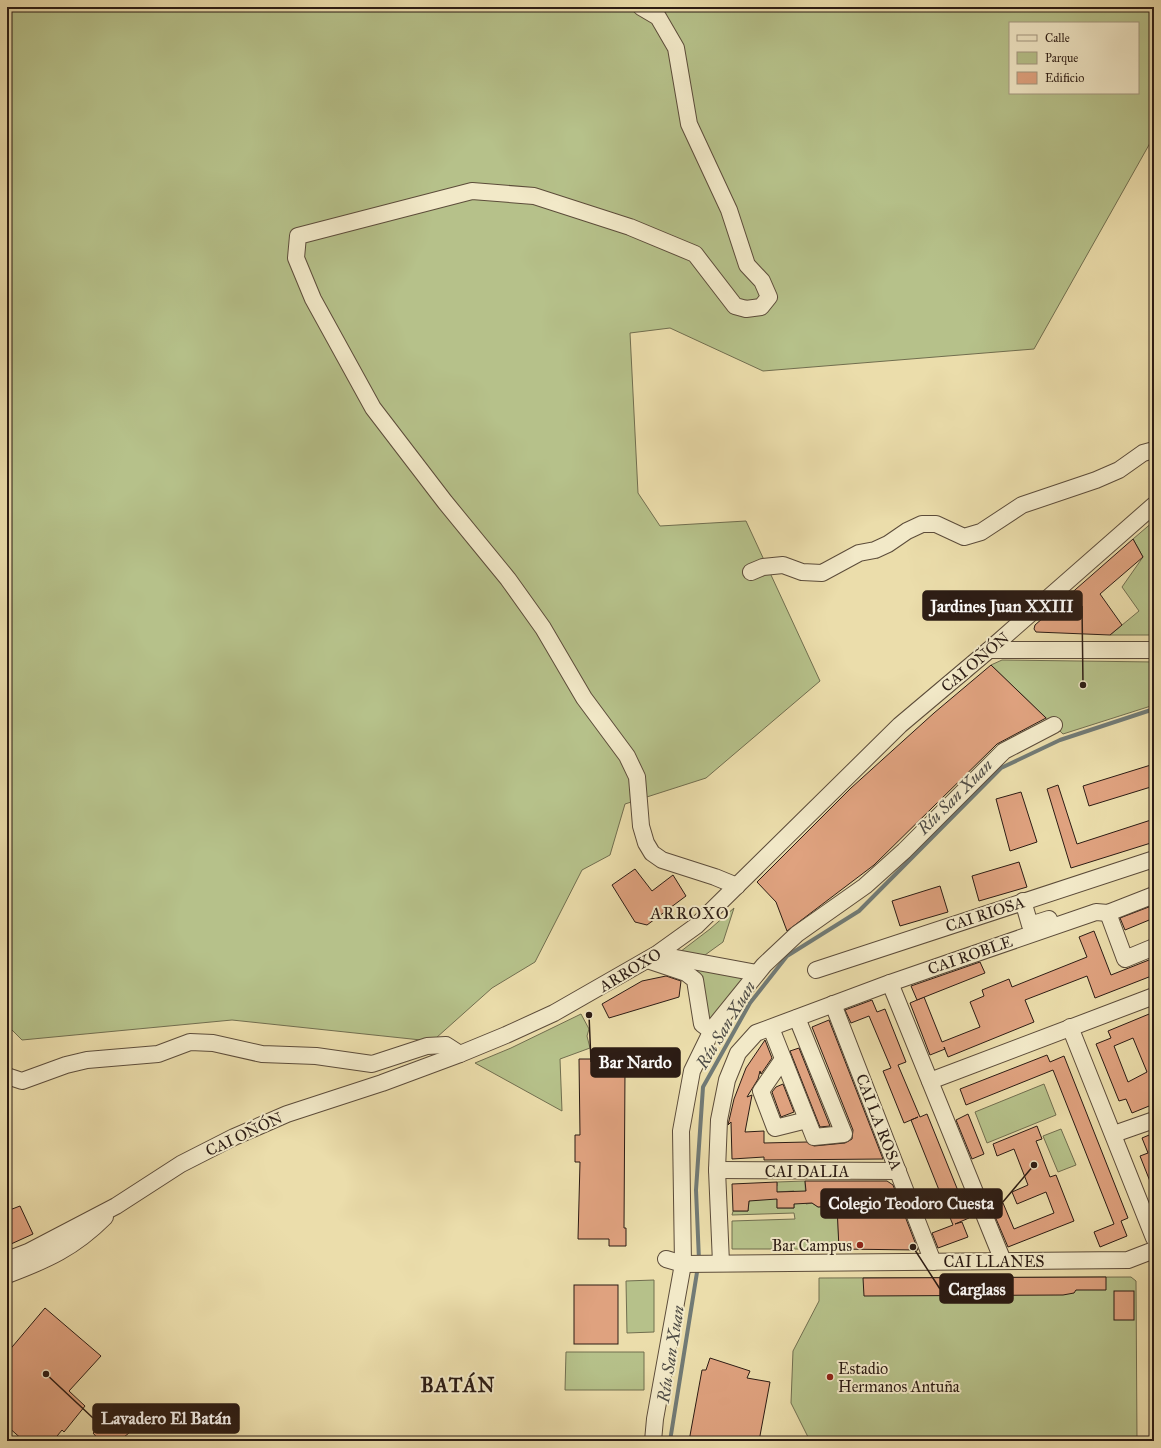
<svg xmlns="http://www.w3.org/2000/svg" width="1161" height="1448" viewBox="0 0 1161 1448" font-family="'IM FELL Great Primer',serif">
  <rect width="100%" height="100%" fill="#ebddab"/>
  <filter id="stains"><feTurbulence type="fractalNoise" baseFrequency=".005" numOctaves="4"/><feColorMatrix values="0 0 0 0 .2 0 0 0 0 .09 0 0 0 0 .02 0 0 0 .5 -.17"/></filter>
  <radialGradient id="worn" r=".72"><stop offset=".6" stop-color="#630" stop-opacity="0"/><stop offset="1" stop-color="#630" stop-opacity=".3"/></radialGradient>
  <!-- green -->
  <g fill="#b6c18a" stroke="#716e4f" fill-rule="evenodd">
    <path d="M7,7H1154V136L1034,349L763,371L670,328L630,333L638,493L660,526L746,521L820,681L706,778L625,804L610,855L582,870L535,962L492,988L436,1038L421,1040L232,1020L22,1040L7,1025ZM1010,23H1138V93H1010Z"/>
    <polygon points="1154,521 1154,635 1110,635 1139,611 1122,587 1143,557 1133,539"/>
    <polygon points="1002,660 1154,662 1154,705 1063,734 991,665"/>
    <polygon points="734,908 723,942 705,955 676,955 710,929"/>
    <polygon points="693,967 746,977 710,1024"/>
    <polygon points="581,1014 589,1029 587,1036 590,1048 560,1059 562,1111 475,1063 511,1048"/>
    <polygon points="1044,1084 1056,1115 987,1143 975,1112"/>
    <polygon points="1061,1129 1076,1165 1058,1172 1043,1136"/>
    <path d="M805,1181L806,1204L812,1203L818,1207L846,1203L838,1220L839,1249H732V1221L795,1219L794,1213L732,1215L733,1211H748L749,1201L777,1186V1182ZM794,1191V1208H777V1192Z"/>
    <polygon points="1131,1277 1136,1281 1137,1441 810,1441 791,1403 793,1351 819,1301 819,1278"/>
    <polygon points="654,1280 654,1332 627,1333 626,1281"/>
    <polygon points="566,1352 644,1352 644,1390 565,1390"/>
  </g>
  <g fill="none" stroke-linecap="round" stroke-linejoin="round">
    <!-- stream -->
    <g stroke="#717a75" stroke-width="4">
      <polyline points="699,1260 696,1190 703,1087 750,1003 787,956 859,911 1001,768 1060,740 1154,709"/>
      <polyline points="670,1441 698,1266"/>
    </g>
  </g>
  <!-- building -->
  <g fill="#dfa27f" stroke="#2c1c14" fill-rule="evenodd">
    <polygon points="1133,539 1143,557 1100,594 1122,625 1110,635 1036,632 1034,629 1035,625"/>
    <polygon points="991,665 1046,718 997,744 874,865 787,931 776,902 757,882 851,788 934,713"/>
    <polygon points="1154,764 1154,786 1089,806 1083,786"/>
    <polygon points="1058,785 1077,844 1154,819 1154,842 1071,868 1047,789"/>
    <polygon points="1021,792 1037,842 1010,851 996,799"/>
    <polygon points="1019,862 1027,887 979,901 972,876"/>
    <polygon points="635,869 652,891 673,875 686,896 647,925 635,922 612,885"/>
    <polygon points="940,886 948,912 900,926 892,901"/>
    <polygon points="1154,905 1154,918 1125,930 1120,918"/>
    <polygon points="1094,931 1111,975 1154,958 1154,975 1095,998 1087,976 1025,1000 1034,1022 948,1057 944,1047 945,1049 930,1055 910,1003 924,997 942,1042 980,1027 970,1002 984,996 982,990 1009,979 1012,987 1087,957 1079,937"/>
    <polygon points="980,962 985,973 917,1000 911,986"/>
    <polygon points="666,976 681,981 679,997 609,1018 602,1004 642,981"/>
    <polygon points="872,1000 877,1012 885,1009 906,1062 898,1065 920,1117 927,1114 969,1218 955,1224 962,1222 968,1237 938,1248 932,1233 953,1225 911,1120 918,1117 904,1123 883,1071 891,1068 869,1016 851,1023 845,1010"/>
    <path d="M1154,1012V1104L1132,1113L1126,1099L1119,1101L1096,1044L1111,1038L1108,1031ZM1133,1038L1147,1072L1128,1082L1114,1046Z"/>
    <polygon points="829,1020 883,1159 764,1160 764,1157 732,1159 731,1122 728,1125 734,1099 746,1068 765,1040 772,1058 761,1074 760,1071 758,1079 747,1097 752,1095 745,1132 764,1131 764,1143 807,1142 814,1146 845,1143 852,1139 853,1130 812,1027"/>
    <polygon points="799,1048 830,1126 820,1127 790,1051"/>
    <polygon points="610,1051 627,1052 627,1070 625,1071 624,1228 626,1228 626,1246 609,1246 609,1239 578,1239 580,1162 575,1162 575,1135 580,1135 579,1059 609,1059"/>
    <polygon points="1047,1055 1050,1062 1064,1056 1128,1218 1121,1221 1127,1236 1100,1247 1094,1232 1114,1224 1053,1070 966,1105 960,1089"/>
    <polygon points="783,1084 794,1112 781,1117 772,1092 776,1087"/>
    <polygon points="968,1114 984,1154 972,1159 956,1120"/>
    <polygon points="1037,1126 1042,1139 1036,1141 1050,1177 1056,1175 1074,1221 1008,1247 991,1207 1003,1203 1014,1229 1054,1213 1046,1192 1017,1204 1012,1192 1028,1185 1014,1149 997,1156 993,1144"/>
    <polygon points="1154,1133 1154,1188 1153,1189 1140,1156 1148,1153 1142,1138"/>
    <polygon points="805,1181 887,1181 893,1185 918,1250 839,1249 837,1206 818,1207 812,1203 794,1204 794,1208 777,1208 777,1199 749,1201 748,1211 733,1211 732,1184 777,1182 777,1192 806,1191"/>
    <polygon points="20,1206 33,1234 11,1244 7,1236 7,1211"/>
    <polygon points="1106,1277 1106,1290 1076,1290 1074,1293 1063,1295 864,1296 863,1278"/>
    <rect x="574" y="1285" width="44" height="59"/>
    <rect x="1114" y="1291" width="20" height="29"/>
    <polygon points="45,1308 101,1356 69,1391 85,1406 64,1432 62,1430 53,1441 24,1441 7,1426 7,1353"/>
    <polygon points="710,1358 750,1371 747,1378 770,1382 759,1441 689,1441 702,1370 706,1370"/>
    <polygon points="113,1415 129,1433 119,1441 100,1441 93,1433"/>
  </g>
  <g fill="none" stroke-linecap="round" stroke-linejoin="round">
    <!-- minor casing -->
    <g stroke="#5c4c3a" stroke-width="18">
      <g id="minor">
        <polyline points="641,7 658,17 676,48 689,124 729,210 747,265 762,281 769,297 761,307 746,309 735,306 695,254 630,227 534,196 472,191 298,236 296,258 313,299 373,408 445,502 508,579 543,628 584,698 627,756 637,777 641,826 646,843 652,853 662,860 715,877 737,886"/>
        <polyline points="751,572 763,567 783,565 802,572 822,573 859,553 875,550 888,544 907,531 922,524 936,524 964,537 981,532 1022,505 1096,480 1119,470 1143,453 1154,450"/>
        <polyline points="989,650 1154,650"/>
        <polyline points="1023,901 1030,925 1049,919"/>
        <polyline points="1108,913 1125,959 1154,947"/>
        <polyline points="660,955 757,973"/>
        <polyline points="647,960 686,973 695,980 702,1024 706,1027 713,1028"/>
        <polyline points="816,970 1154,859"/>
        <polyline points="890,983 1003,1261"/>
        <polyline points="833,1004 933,1262"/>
        <polyline points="1070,1027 1154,1238"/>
        <polyline points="771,1028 814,1137 844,1134 797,1018"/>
        <polyline points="783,1059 761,1091 775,1128 807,1120"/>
        <polyline points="7,1076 22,1081 66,1065 87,1060 158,1054 190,1042 213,1043 262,1054 316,1056 372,1064 427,1046 446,1045 460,1054"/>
        <polyline points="930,1081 1154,996"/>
        <polyline points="1114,1134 1154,1120"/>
        <polyline points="717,1170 898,1171"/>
        <polyline points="666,1259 683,1264 1128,1260 1154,1250"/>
        <polyline points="7,1260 28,1252 116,1206 181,1164 234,1137 287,1114 382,1083 460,1054 506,1035 554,1013 657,954 696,926 900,725 989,650 1154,505"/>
        <polyline points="721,1263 717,1170 719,1120 727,1080 738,1053 756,1033 890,983 1096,912 1108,913 1154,895"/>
        <path d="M7,1275C47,1260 74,1248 105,1217"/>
        <polyline points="653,1441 655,1419 683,1264 681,1131 692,1071 713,1028 764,965 797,934 865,886 904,851 1004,751 1054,725"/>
      </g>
    </g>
    <!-- minor -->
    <use href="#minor" stroke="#f2e9c8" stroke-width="16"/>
  </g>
  <!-- markers -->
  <g fill="#8f2418" stroke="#f2e9c8" stroke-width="1.5">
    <circle cx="860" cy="1245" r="4"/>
    <circle cx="830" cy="1377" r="4"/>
  </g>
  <g text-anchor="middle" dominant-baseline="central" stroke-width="4" stroke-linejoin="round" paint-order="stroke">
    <!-- street labels -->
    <g font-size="16" fill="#2c1c14" stroke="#f2e9c8">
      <text transform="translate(975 662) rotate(-40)">CAI OÑÓN</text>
      <text transform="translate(985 914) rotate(-18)">CAI RIOSA</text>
      <text transform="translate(970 955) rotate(-19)">CAI ROBLE</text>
      <text transform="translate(630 970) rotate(-31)">ARROXO</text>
      <text transform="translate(879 1122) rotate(69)">CAI LA ROSA</text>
      <text transform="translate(244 1134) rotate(-25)">CAI OÑÓN</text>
      <text x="807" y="1171">CAI DALIA</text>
      <text x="994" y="1261">CAI LLANES</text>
    </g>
    <!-- poi labels -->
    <g font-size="16" fill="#2c1c14" stroke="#f2e9c8" text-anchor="end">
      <text x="852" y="1245">Bar Campus</text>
      <text x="838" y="1368" text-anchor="start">Estadio<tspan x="838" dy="18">Hermanos Antuña</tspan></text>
    </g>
    <!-- water labels -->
    <g font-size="17" font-style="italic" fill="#4e4b45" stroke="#f2e9c8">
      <text transform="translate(955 797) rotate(-45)">Ríu San Xuan</text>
      <text transform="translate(726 1025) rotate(-59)">Ríu San Xuan</text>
      <text transform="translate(671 1354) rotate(-81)">Ríu San Xuan</text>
    </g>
    <!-- neighbourhood labels -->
    <g font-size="17" letter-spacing="1" fill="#2c1c14" stroke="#f2e9c8">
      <text x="690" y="913">ARROXO</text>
    </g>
    <!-- district labels -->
    <g font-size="20" font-weight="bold" letter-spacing="1" fill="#2c1c14" stroke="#f2e9c8">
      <text x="458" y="1385">BATÁN</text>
    </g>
  </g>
  <!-- callouts -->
  <path fill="none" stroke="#2c1c14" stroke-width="1.5" d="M1083 685L1082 606M589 1015L591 1062M1034 1165L1002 1203M913 1247L940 1289M46 1374L93 1418"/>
  <g fill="#2c1c14" stroke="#f2e9c8" stroke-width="1.5">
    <circle cx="1083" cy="685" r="4"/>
    <circle cx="589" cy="1015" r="4"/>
    <circle cx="1034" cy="1165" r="4"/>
    <circle cx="913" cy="1247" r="4"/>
    <circle cx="46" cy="1374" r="4"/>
  </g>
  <g fill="#2c1c14" stroke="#2c1c14" stroke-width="1.5">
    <rect x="923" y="591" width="159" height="29" rx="4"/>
    <rect x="591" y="1048" width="89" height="29" rx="4"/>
    <rect x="821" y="1189" width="181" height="29" rx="4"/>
    <rect x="940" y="1274" width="73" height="29" rx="4"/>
    <rect x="93" y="1404" width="146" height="29" rx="4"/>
  </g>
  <g font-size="17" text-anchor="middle" font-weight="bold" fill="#fff">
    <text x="1002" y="612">Jardines Juan XXIII</text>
    <text x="635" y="1068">Bar Nardo</text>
    <text x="911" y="1209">Colegio Teodoro Cuesta</text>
    <text x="977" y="1295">Carglass</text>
    <text x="166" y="1424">Lavadero El Batán</text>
  </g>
  <!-- margin -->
  <rect width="1161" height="1448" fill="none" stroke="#ebddab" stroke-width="24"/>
  <rect x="8" y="8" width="1145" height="1432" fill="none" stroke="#2c1c14" stroke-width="2"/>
  <rect x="12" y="12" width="1137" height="1424" fill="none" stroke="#2c1c14"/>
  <!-- legend -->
  <rect x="1009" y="22" width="130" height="72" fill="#f2e9c8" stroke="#a39780"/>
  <rect x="1017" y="35" width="20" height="6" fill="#f2e9c8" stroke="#a39780"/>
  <text x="1045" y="42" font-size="12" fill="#2c1c14">Calle</text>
  <rect x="1017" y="52" width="20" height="12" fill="#b6c18a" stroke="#a39780"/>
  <text x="1045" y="62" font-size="12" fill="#2c1c14">Parque</text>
  <rect x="1017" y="72" width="20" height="12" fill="#dfa27f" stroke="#a39780"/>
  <text x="1045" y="82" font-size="12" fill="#2c1c14">Edificio</text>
  <rect width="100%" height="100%" filter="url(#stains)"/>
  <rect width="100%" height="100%" fill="url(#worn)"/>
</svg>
